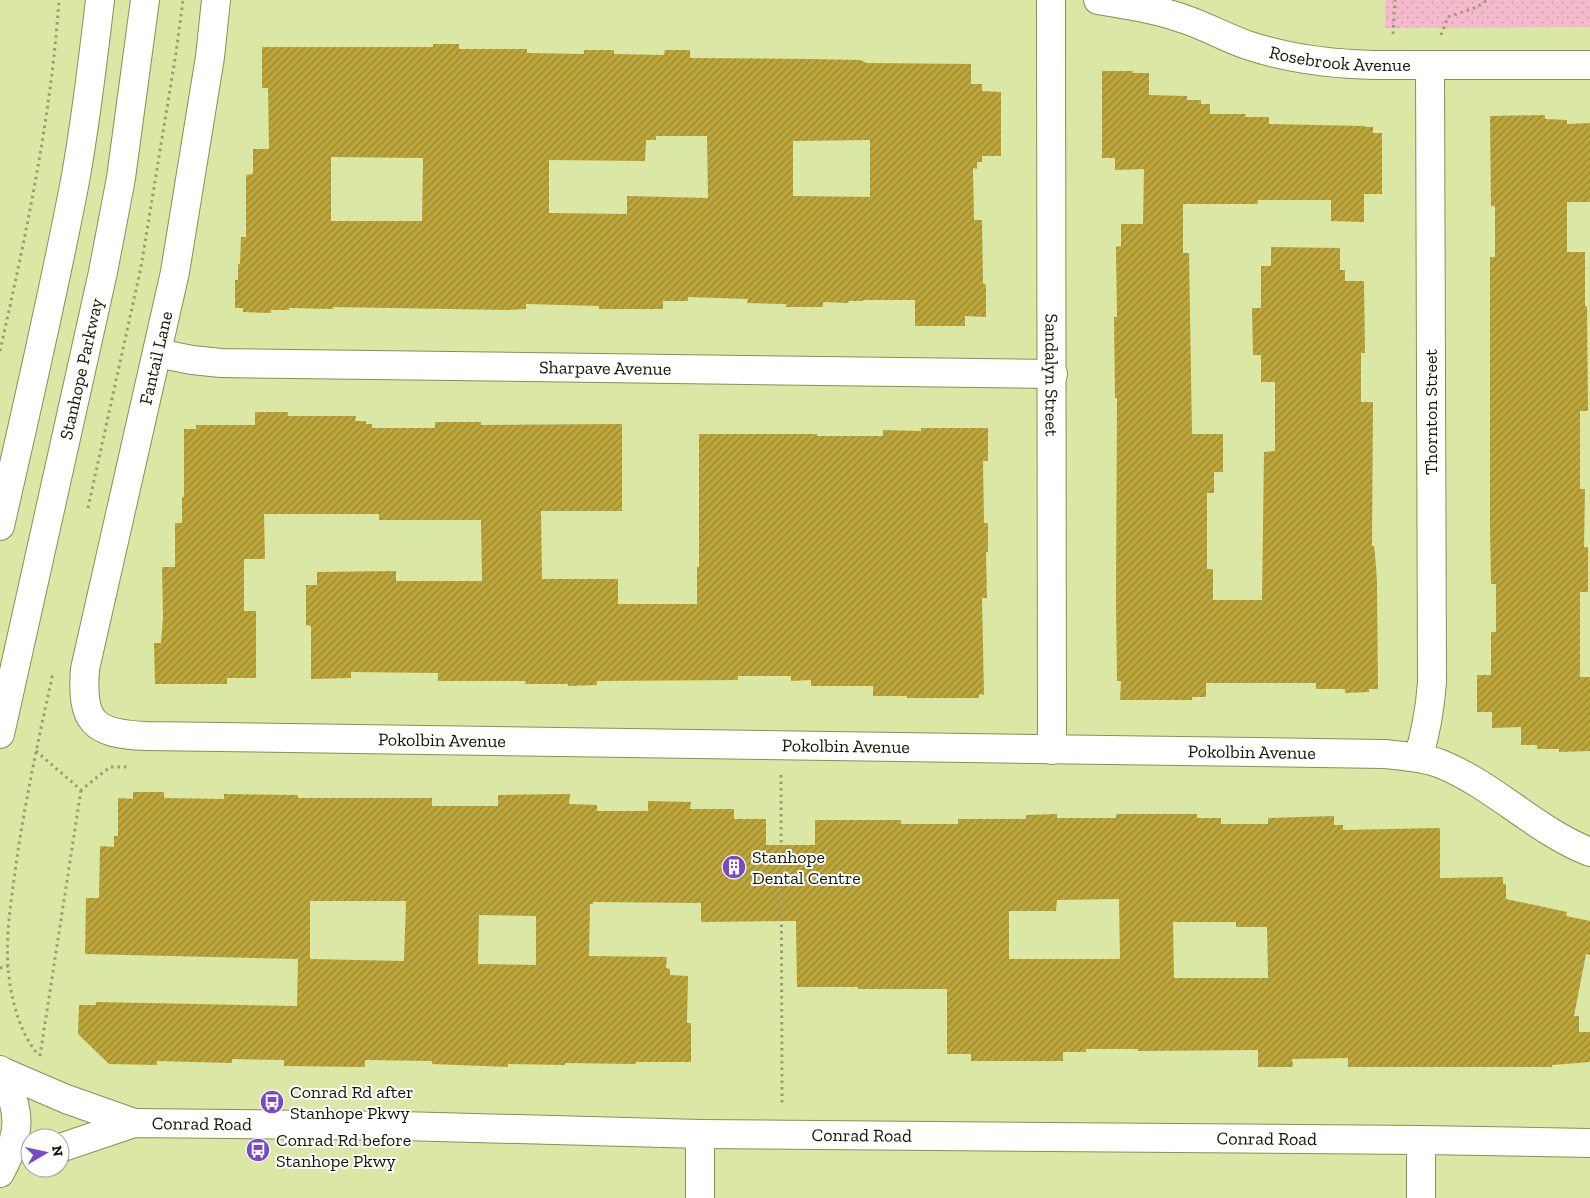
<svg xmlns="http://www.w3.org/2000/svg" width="1590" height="1198" viewBox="0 0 1590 1198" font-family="'Zilla Slab',serif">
  <defs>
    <pattern id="park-dots" width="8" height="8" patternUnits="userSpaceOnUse" patternTransform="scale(1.25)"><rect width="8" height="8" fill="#f6bace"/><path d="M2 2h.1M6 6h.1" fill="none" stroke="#d29faf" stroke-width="1.8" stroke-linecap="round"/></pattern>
    <pattern id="building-hatch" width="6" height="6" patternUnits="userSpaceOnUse" patternTransform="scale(1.25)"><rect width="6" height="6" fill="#bda63b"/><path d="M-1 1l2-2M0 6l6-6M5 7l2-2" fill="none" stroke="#98862f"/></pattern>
  </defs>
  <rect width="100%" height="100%" fill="#dae7a5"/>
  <!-- park -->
  <polygon fill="url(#park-dots)" points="1385,0 1590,0 1590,27 1385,28"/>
  <!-- building -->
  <g fill="url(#building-hatch)" fill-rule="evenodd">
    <path d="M433,44H459V49H527V53L584,54V50H614V54L664,55L665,50H690V58L810,59L860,60L867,63L971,64V84H982V91L1001,92V156H982V162H977V169L973,168L974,220H982L983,284H986V317L965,316V326H915V300H863V301H848L849,303L823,302V307H786V304L747,303L748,299L688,297V301H663V309H599V306L526,304V309L508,310L333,307V309L289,308V310H271V313L243,312V308H235V280H238V264H240L241,237H246V175L253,174V149H269L268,88H262V47H433ZM656,136H707L708,198L627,196V214L549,213V160L645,161L646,140H656ZM870,140V197L793,196V141ZM331,157L423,158L422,221H331Z"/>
    <polygon points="1102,71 1133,71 1133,73 1149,73 1149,95 1187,96 1187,100 1201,100 1201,104 1210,104 1210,114 1246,114 1245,117 1269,117 1269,124 1365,126 1365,127 1373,127 1373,133 1382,133 1382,194 1364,194 1364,222 1331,221 1331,200 1258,200 1258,204 1183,204 1183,253 1189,253 1192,434 1223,434 1223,472 1214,472 1214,493 1207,493 1207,569 1213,569 1213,600 1262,600 1264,452 1275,451 1275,382 1261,382 1261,355 1253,355 1252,308 1261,308 1261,266 1271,266 1271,247 1340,248 1340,270 1345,270 1345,281 1364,281 1365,353 1361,353 1361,402 1373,402 1372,546 1374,546 1375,554 1377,582 1378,689 1369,689 1369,692 1345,693 1345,689 1316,689 1316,683 1206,683 1206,697 1192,697 1192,700 1120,700 1121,681 1117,681 1116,602 1117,398 1115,398 1114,317 1117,317 1116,247 1121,246 1121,224 1143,224 1144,169 1115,170 1115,158 1102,158"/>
    <polygon points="1545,115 1545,119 1567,120 1567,124 1590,123 1590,202 1567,202 1567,252 1585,252 1585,306 1587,306 1588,411 1580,411 1580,489 1585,489 1584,547 1588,547 1588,592 1580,592 1580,677 1590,677 1590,751 1559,752 1559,749 1537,749 1537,745 1521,745 1521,727 1492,728 1492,712 1477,712 1477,675 1491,675 1491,632 1496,632 1496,584 1491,584 1490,525 1490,257 1495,257 1495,206 1491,206 1490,116"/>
    <polygon points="255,412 288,412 288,416 356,416 355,421 366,421 366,424 372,424 372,428 435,428 435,422 481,422 481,425 622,424 622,511 541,511 542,579 618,579 618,604 697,604 697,567 699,567 699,434 817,434 817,436 883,436 883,430 921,431 921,428 988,428 988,461 983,461 984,523 988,523 988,552 986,552 987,598 982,598 984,695 979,694 979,698 907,698 907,696 873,696 873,686 811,686 811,680 791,681 791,676 738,676 738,680 597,681 597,685 568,686 568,684 525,684 526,681 438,681 438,673 351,672 351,678 311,679 311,626 306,625 306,585 317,585 317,572 396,571 396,581 482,581 481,520 379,520 379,514 264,514 265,559 244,559 244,611 256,611 256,678 227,678 227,684 155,684 154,643 161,643 163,618 162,567 175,567 175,523 182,523 182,497 184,497 184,429 196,429 196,425 255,425"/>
    <path d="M133,792H164V798L224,799V794L298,795V798H432V806H498V795L570,794L569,804L597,805V811H648V801L691,802L690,809H734V819H766V845H815V820H901V824H958V819H1026V815L1057,814V818H1116V814H1197V818H1221V824H1268V818L1334,816V825H1343V830L1440,828V878L1503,877V884H1506V899L1567,912L1566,916L1590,921V955L1586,954L1574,1016H1579V1032H1590V1062L1552,1065V1067H1348V1058L1292,1059L1293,1067H1258V1050L1138,1051V1049H1086V1052H1063V1061H971V1054H947V989H858V987H797L796,921L701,922V903L593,902V904H590L589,956L667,957L666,968L670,969V975L688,976L687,1023H691V1062H636V1064L565,1063V1065L508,1064V1067L432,1064V1061L365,1060V1067L284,1066V1060L232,1059V1063L157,1061V1065L109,1064L78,1034L79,1005H96V1002L297,1006L298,959L85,954L86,898H99L100,846L114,847V836H118V798L133,799ZM1119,899L1120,959H1009V911H1056L1057,900ZM310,901H406L404,961L310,959ZM479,915L536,916V965L478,964ZM1173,922H1236V927H1267L1268,978H1174Z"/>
  </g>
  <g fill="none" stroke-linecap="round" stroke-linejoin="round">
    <!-- street casing -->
    <g stroke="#869153" stroke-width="30">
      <g id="street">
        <path id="s1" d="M216,0L210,57L175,272L85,669C81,722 93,734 146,736L1384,754C1403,756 1423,757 1441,764C1495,786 1536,831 1590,852"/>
        <path id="s2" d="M1051,0L1052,750"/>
        <path id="s3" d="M1098,0C1127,5 1156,9 1184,19C1206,26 1226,38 1247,45C1289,59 1332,64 1375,65H1590"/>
        <path id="s4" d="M157,353L192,360L221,363L1053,374"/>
        <path d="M1418,758C1426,733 1430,709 1432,682L1430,65"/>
        <polyline points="700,1198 700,1134"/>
        <polyline points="1421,1198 1421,1140"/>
      </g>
    </g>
    <!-- secondary casing -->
    <g stroke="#869153" stroke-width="30">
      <g id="secondary">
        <path d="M0,526C26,411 53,296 75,181C86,121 93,60 100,0"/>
        <path id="s5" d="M0,734L103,272L121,178L145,0"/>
        <path d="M0,1070C22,1111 22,1132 0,1173"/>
        <polyline points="1,1071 66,1099 134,1123"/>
        <path id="s6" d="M60,1148L134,1123L401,1126L700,1134L1421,1140L1590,1143"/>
      </g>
    </g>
    <!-- path -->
    <g stroke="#959f6d" stroke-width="3" stroke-dasharray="2.5 4" stroke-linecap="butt">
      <polyline points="1393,34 1395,0"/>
      <polyline points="1441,35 1448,17 1477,7 1487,0"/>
      <path d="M0,351C26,235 51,118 59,0"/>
      <polyline points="88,508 141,267 176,53 183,0"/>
      <polyline points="36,751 81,790 110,767 127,767"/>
      <polyline points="781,775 782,1106"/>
      <polyline points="0,968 8,966"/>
      <path d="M36,1052C18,1029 10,995 8,966C6,937 10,908 14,879C23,810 38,741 53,673"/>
      <polyline points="40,1056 81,790"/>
    </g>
    <!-- street -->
    <use href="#street" stroke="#fff" stroke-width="28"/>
    <!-- secondary -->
    <use href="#secondary" stroke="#fff" stroke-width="28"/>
  </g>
  <!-- icons -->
  <defs>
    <g id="building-disc" transform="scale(1.25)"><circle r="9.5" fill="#784ac3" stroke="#fff"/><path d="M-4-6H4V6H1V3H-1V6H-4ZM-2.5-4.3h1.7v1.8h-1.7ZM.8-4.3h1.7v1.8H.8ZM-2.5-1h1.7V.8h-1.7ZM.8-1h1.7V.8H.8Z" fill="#fff"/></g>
    <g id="bus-disc" transform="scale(1.25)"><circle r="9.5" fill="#784ac3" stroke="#fff"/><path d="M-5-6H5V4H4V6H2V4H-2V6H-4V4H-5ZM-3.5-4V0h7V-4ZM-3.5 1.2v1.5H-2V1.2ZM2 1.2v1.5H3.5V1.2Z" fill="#fff"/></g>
  </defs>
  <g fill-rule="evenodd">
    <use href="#building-disc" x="734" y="867"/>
    <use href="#bus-disc" x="272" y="1102"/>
    <use href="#bus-disc" x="258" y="1150"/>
  </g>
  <g text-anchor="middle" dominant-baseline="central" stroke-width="4" stroke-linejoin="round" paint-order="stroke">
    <!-- street labels -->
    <g font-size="18" fill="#131701" stroke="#fff">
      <text stroke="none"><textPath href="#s3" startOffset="251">Rosebrook Avenue</textPath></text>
      <text transform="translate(156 358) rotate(-77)">Fantail Lane</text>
      <text stroke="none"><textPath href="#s4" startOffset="449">Sharpave Avenue</textPath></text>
      <text stroke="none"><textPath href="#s5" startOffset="374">Stanhope Parkway</textPath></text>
      <text stroke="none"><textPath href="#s2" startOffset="375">Sandalyn Street</textPath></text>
      <text transform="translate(1431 412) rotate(-90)">Thornton Street</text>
      <text stroke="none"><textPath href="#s1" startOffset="1088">Pokolbin Avenue</textPath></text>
      <text stroke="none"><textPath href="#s1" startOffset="1492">Pokolbin Avenue</textPath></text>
      <text stroke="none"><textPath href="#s1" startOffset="1898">Pokolbin Avenue</textPath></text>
      <text stroke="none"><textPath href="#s6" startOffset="146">Conrad Road</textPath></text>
      <text stroke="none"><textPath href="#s6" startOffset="806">Conrad Road</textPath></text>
      <text stroke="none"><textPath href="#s6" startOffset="1211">Conrad Road</textPath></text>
    </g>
    <!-- poi labels -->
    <g font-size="18" fill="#131701" stroke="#fff" text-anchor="start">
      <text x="752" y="857">Stanhope<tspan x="752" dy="21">Dental Centre</tspan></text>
      <text x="290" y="1092">Conrad Rd after<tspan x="290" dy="21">Stanhope Pkwy</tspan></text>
      <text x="276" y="1140">Conrad Rd before<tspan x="276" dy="21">Stanhope Pkwy</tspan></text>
    </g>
  </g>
  <!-- north arrow -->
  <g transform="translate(45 1153) rotate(81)"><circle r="24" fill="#ffffff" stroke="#a1a299"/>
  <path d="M0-4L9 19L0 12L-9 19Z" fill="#784ac3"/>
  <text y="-8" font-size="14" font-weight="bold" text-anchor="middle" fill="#131701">N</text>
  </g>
</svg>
